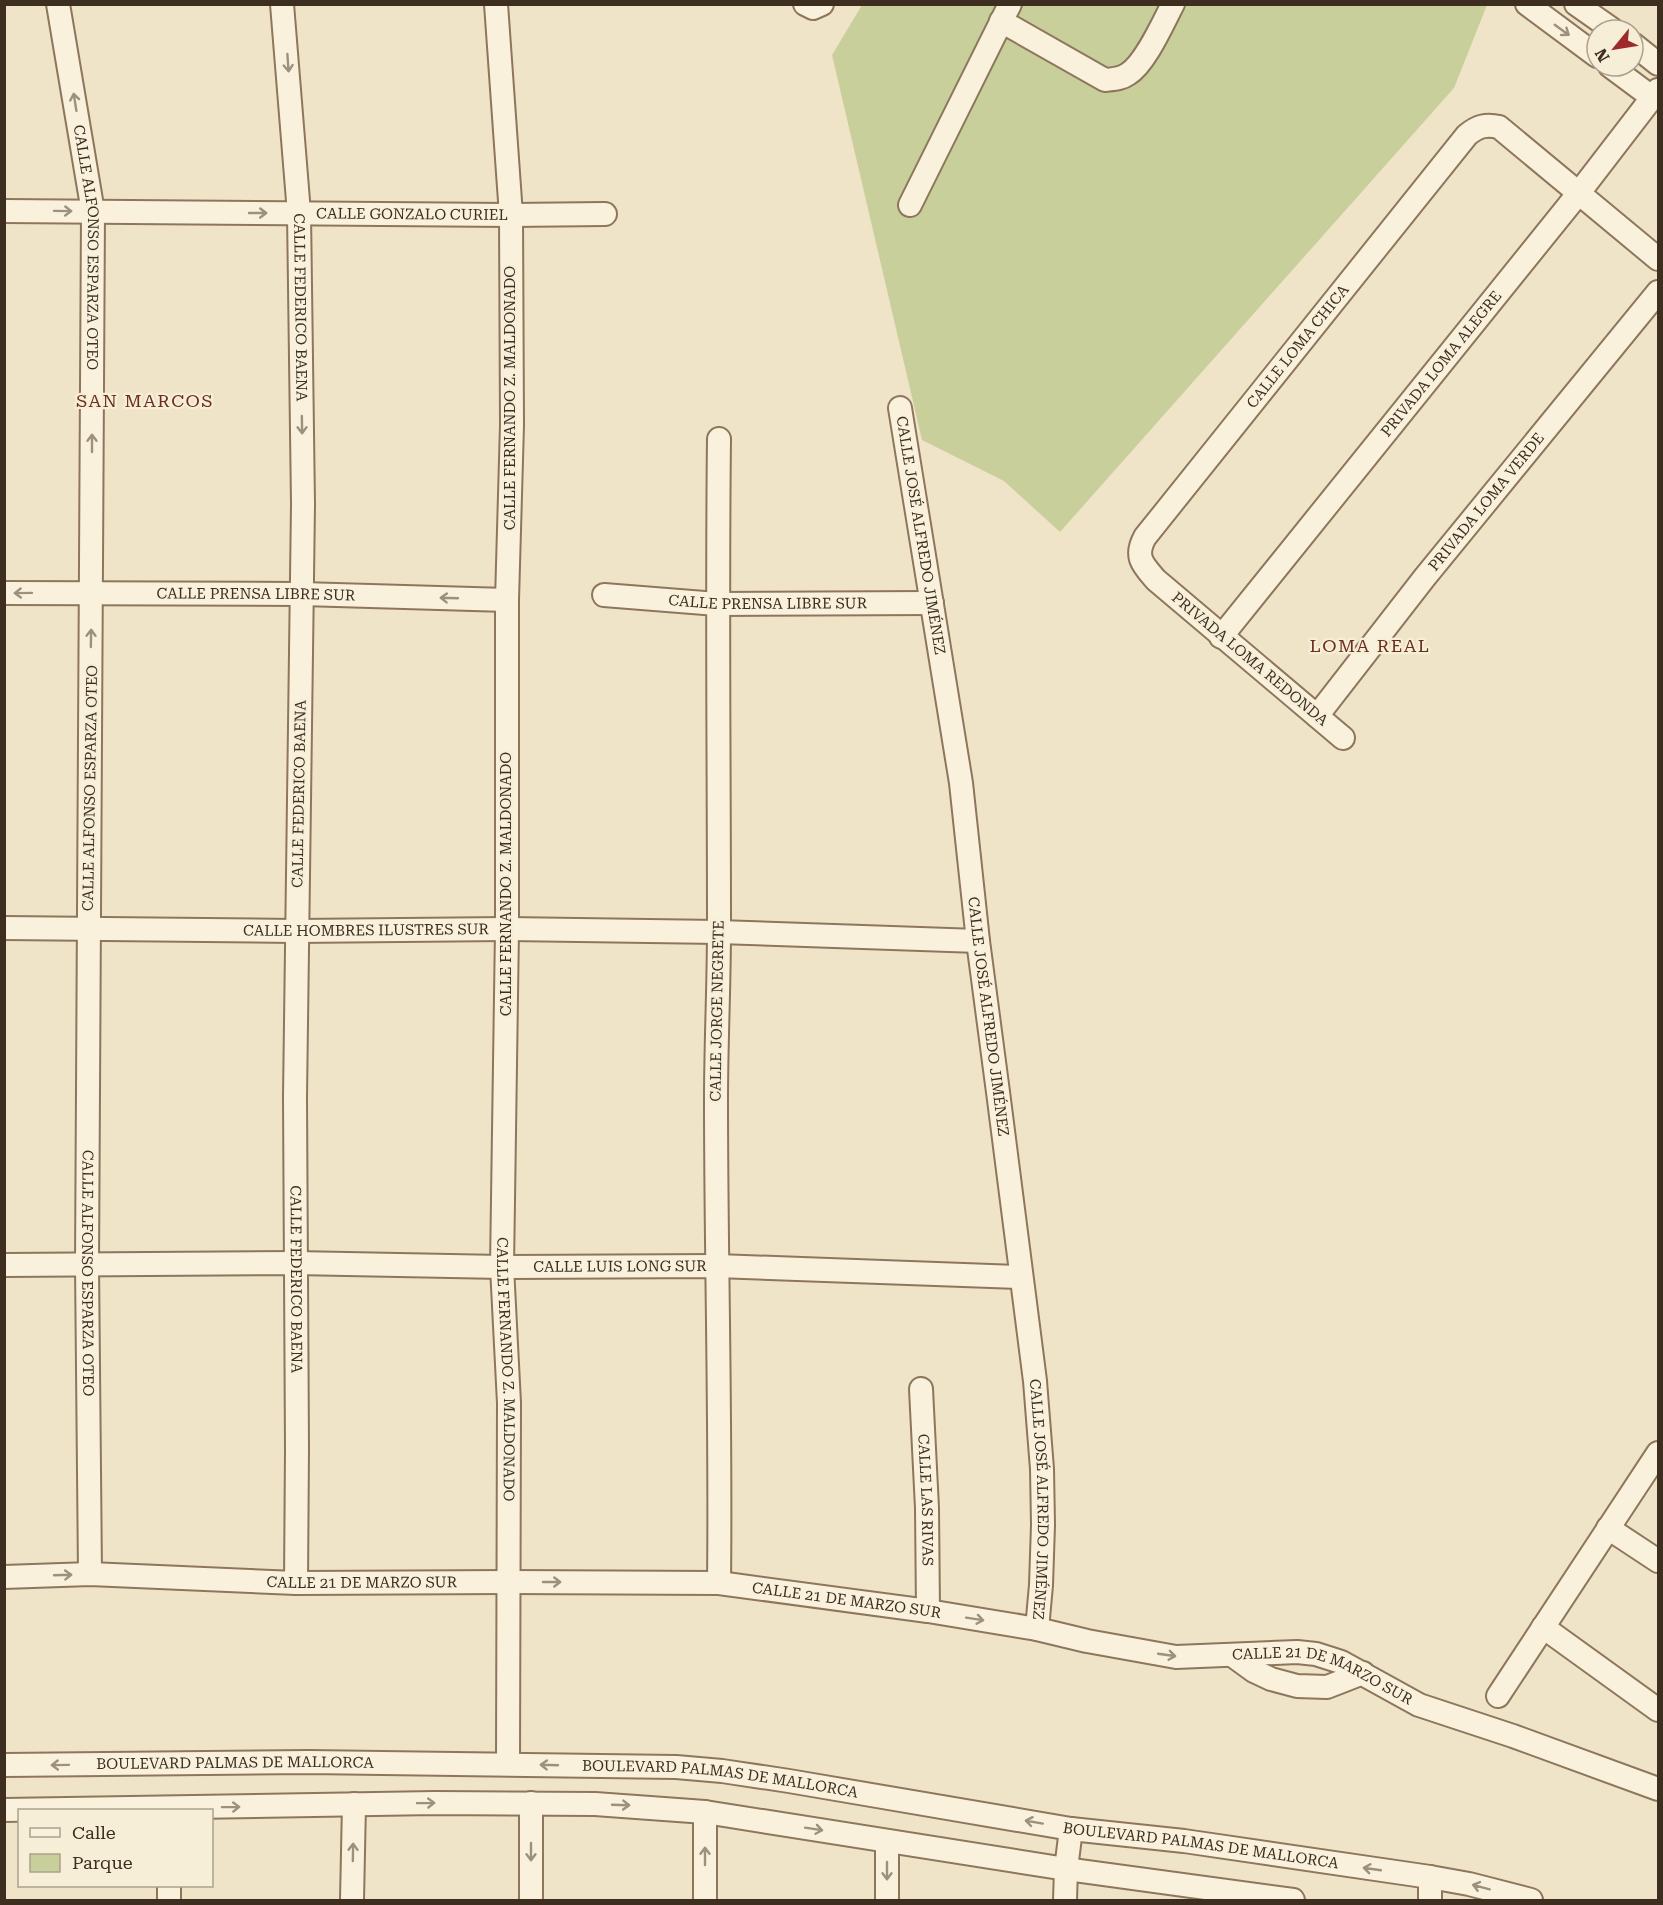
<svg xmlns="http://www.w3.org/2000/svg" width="1663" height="1905" viewBox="0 0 1663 1905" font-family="'Roboto Serif',serif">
  <rect width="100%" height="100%" fill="#f0e4c8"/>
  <!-- green -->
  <polygon fill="#c9cf9b" points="862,5 1487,5 1454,88 1060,532 1004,481 922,440 832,55"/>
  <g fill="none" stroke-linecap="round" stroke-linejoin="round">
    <!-- street casing -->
    <g stroke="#8d765c" stroke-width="26">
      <g id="street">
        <path id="s1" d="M58,4L93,212L87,1265L90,1574"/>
        <path id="s2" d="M282,4L299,213L303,504L295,1097L297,1449L296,1583"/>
        <path id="s3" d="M496,4L511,215L512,425L507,600V929L502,1267L509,1403L508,1764"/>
        <polyline points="805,4 813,8 822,4"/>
        <polyline points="1527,4 1597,56"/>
        <polyline points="1576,4 1613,30"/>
        <path d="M1001,21L1105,80C1114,79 1121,79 1128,74C1145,64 1163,23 1173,4"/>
        <polyline points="1633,44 1658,64"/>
        <polyline points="1610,66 1653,98 1658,98"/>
        <polyline points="910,205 1010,4"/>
        <path id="s4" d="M4,211L511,215L605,214"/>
        <path id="s5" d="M900,408L961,783L978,941L998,1092L1035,1381L1042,1469L1043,1525L1041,1585L1037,1629"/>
        <path d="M719,439C717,602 719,765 719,928C719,985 716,1043 716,1100C716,1261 721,1422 719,1583"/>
        <path id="s6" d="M4,593L302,594L507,600"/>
        <path id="s7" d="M604,595L717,604L932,603"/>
        <path id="s8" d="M1221,637L1578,194L1658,90"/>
        <path id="s9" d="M1317,716L1425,577L1658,292"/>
        <path id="s10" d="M1343,738L1156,580C1143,565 1134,557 1145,537L1467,135C1478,126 1486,124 1499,127L1658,259"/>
        <path id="s11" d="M4,928L296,931L507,929L719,932L978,941"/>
        <path id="s12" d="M4,1265L295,1263L502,1267L717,1266L1021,1277"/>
        <path id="s13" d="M921,1389L927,1508L928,1611"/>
        <polyline points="1608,1528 1658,1561"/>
        <path id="s14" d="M4,1577L90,1574L296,1583L510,1582L719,1583L928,1611L1037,1629L1087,1641L1176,1657L1297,1652L1316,1654L1341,1662L1419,1705L1513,1736L1658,1789"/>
        <polyline points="1543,1627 1658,1710"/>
        <polyline points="1232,1655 1254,1671 1271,1679 1297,1686 1327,1687 1363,1673"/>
        <polyline points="1498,1696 1658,1453"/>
        <path id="s15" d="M4,1765L309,1762L676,1767L722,1771L789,1781L1071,1829L1184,1841L1430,1877L1469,1884L1531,1900"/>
        <polyline points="4,1810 435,1803 595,1804 705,1812 1066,1869 1293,1900"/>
        <polyline points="887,1841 887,1900"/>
        <polyline points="169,1886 169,1900"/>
        <polyline points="352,1900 354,1804"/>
        <polyline points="531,1900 531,1803"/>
        <polyline points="705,1900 705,1812"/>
        <polyline points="1065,1900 1066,1869 1071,1829"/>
        <polyline points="1430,1900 1430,1877"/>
      </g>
    </g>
    <!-- street -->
    <use href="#street" stroke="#faf1dc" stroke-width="22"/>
  </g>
  <!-- one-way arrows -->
  <defs><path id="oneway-shaft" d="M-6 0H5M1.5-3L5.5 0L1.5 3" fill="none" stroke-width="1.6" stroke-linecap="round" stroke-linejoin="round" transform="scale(1.5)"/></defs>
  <g stroke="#9c907e">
    <use href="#oneway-shaft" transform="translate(1562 30) rotate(36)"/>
    <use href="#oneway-shaft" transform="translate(288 63) rotate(86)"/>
    <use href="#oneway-shaft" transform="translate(75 102) rotate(-99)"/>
    <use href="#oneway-shaft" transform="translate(63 211) rotate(1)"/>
    <use href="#oneway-shaft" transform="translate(258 213)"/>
    <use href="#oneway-shaft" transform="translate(302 425) rotate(89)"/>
    <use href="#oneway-shaft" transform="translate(92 443) rotate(-90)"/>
    <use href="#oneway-shaft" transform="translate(23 593) rotate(179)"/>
    <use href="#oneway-shaft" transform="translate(449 598) rotate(-178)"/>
    <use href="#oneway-shaft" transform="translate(91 638) rotate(-89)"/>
    <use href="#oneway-shaft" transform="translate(63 1575) rotate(-2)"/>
    <use href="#oneway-shaft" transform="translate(552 1582)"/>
    <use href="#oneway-shaft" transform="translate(975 1619) rotate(9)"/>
    <use href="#oneway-shaft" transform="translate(1167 1655) rotate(8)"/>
    <use href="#oneway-shaft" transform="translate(60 1765) rotate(179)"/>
    <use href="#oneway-shaft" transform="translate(549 1765) rotate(-178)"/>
    <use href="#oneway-shaft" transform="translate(426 1803) rotate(-1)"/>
    <use href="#oneway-shaft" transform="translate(621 1805) rotate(2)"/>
    <use href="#oneway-shaft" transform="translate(231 1807) rotate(-1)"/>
    <use href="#oneway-shaft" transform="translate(1034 1822) rotate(-170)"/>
    <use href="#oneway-shaft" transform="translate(814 1829) rotate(9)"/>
    <use href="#oneway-shaft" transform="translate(353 1852) rotate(-89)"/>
    <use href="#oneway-shaft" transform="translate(531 1852) rotate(90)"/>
    <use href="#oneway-shaft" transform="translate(705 1856) rotate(-90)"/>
    <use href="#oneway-shaft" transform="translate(1372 1869) rotate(-172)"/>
    <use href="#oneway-shaft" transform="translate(887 1871) rotate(90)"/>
    <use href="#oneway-shaft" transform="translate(1481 1887) rotate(-165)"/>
  </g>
  <g text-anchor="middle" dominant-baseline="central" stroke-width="4.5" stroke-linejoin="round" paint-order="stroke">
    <!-- street labels -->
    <g font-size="15" fill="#3d2e20" stroke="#f7eed8">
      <text stroke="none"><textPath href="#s4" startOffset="408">CALLE GONZALO CURIEL</textPath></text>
      <text stroke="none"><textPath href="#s1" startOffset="246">CALLE ALFONSO ESPARZA OTEO</textPath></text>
      <text stroke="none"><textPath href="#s2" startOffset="304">CALLE FEDERICO BAENA</textPath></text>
      <text stroke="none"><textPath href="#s10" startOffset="538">CALLE LOMA CHICA</textPath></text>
      <text stroke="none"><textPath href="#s8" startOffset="351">PRIVADA LOMA ALEGRE</textPath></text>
      <text transform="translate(510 398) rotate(-90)">CALLE FERNANDO Z. MALDONADO</text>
      <text stroke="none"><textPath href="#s9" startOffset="273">PRIVADA LOMA VERDE</textPath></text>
      <text stroke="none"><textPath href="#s5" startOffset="129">CALLE JOSÉ ALFREDO JIMÉNEZ</textPath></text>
      <text stroke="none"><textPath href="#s6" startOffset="252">CALLE PRENSA LIBRE SUR</textPath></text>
      <text stroke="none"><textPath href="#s7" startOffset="164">CALLE PRENSA LIBRE SUR</textPath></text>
      <text transform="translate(1250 659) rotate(40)">PRIVADA LOMA REDONDA</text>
      <text transform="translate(90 788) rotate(-89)">CALLE ALFONSO ESPARZA OTEO</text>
      <text transform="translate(299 794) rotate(-89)">CALLE FEDERICO BAENA</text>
      <text transform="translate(506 884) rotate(-90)">CALLE FERNANDO Z. MALDONADO</text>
      <text stroke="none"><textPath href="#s11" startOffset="362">CALLE HOMBRES ILUSTRES SUR</textPath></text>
      <text transform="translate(717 1011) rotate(-89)">CALLE JORGE NEGRETE</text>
      <text stroke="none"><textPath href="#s5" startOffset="615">CALLE JOSÉ ALFREDO JIMÉNEZ</textPath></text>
      <text stroke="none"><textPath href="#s12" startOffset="616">CALLE LUIS LONG SUR</textPath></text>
      <text stroke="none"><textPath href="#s1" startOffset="1272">CALLE ALFONSO ESPARZA OTEO</textPath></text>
      <text stroke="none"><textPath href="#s2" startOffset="1276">CALLE FEDERICO BAENA</textPath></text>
      <text stroke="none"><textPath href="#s3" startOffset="1366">CALLE FERNANDO Z. MALDONADO</textPath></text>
      <text stroke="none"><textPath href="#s5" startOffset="1101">CALLE JOSÉ ALFREDO JIMÉNEZ</textPath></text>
      <text stroke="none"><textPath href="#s13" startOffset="111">CALLE LAS RIVAS</textPath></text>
      <text stroke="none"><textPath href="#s14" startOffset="358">CALLE 21 DE MARZO SUR</textPath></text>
      <text stroke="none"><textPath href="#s14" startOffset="844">CALLE 21 DE MARZO SUR</textPath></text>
      <text stroke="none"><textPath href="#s14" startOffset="1330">CALLE 21 DE MARZO SUR</textPath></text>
      <text stroke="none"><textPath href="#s15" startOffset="231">BOULEVARD PALMAS DE MALLORCA</textPath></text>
      <text stroke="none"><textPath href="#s15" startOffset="717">BOULEVARD PALMAS DE MALLORCA</textPath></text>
      <text stroke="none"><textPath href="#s15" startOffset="1203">BOULEVARD PALMAS DE MALLORCA</textPath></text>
    </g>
    <!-- quarter labels -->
    <g font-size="18" letter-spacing="1.5" fill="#6b2e1e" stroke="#f7eed8">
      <text x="145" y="400">SAN MARCOS</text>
      <text x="1370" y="645">LOMA REAL</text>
    </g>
  </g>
  <!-- border -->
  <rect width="1663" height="1905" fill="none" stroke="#3d2e20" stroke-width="12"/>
  <!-- legend -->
  <rect x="18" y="1809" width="195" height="78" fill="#f7eed8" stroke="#ada18e" stroke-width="1.5"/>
  <rect x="30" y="1828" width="30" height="9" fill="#faf1dc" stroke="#ada18e" stroke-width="1.5"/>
  <text x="72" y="1839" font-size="18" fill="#3d2e20">Calle</text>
  <rect x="30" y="1854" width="30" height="18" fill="#c9cf9b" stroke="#ada18e" stroke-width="1.5"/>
  <text x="72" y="1869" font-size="18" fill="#3d2e20">Parque</text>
  <!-- north arrow -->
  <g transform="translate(1615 48) rotate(240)"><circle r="28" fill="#f7eed8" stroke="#ada18e" stroke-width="1.5"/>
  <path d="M0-4.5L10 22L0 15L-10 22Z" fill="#9e2a2b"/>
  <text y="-9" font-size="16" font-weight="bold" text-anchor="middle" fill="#3d2e20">N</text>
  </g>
</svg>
